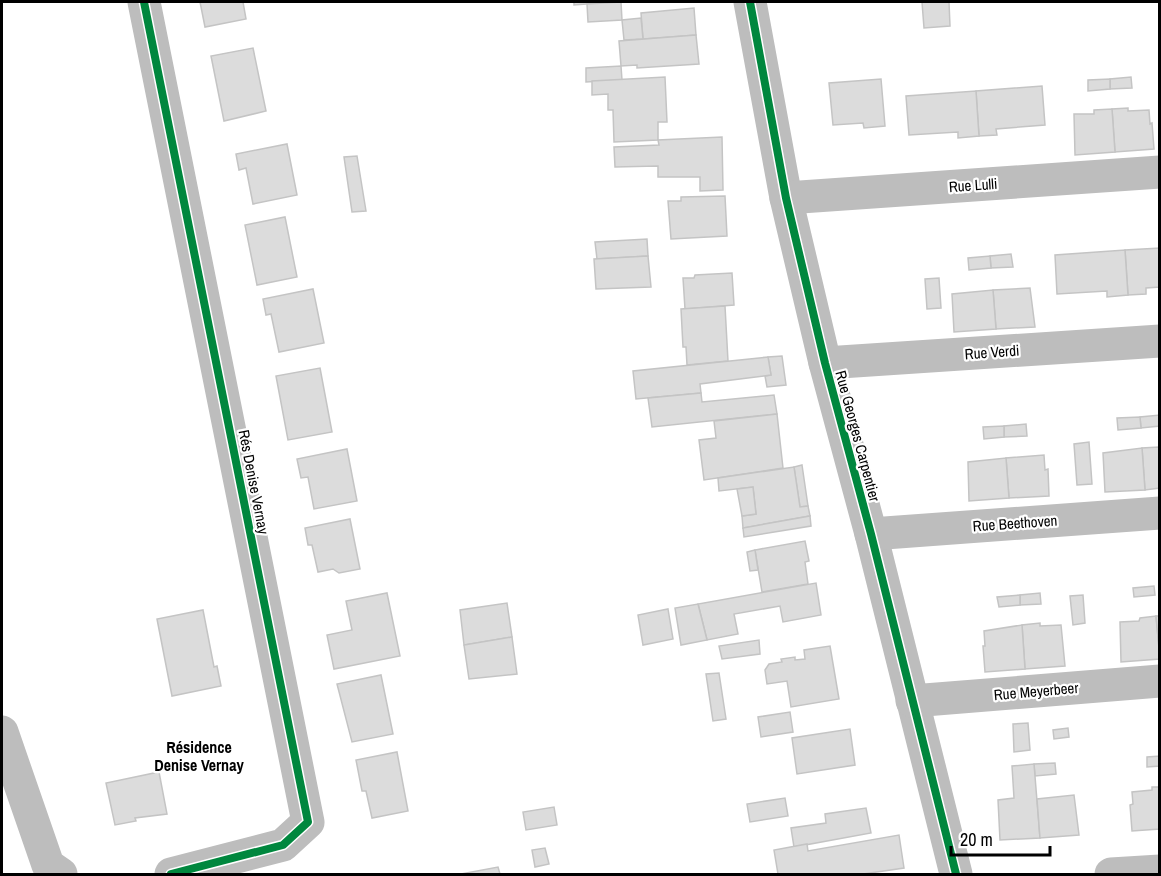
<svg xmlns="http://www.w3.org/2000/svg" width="1161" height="876" viewBox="0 0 1161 876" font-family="'Archivo Narrow',sans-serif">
  <rect width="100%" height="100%" fill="#fff"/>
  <!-- building -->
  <g fill="#dcdcdc" stroke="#c4c4c4" stroke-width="1.5">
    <polygon points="200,2 243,2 246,19 205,27"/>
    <polygon points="574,2 614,2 574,5"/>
    <polygon points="621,2 622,20 588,22 587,4"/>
    <polygon points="922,2 949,2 950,26 924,28"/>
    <polygon points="694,8 696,35 643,39 641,13"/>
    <polygon points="641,18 643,39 624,40 622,20"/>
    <polygon points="696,35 699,64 637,68 637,65 621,66 619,41"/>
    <polygon points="253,48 266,111 224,121 211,56"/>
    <polygon points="621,66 622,80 586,82 586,68"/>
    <polygon points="665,77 667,122 658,122 658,140 614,142 613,110 608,110 608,94 592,95 592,81"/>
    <polygon points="1131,77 1132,88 1110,89 1110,79"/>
    <polygon points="881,79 885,126 864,128 863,123 833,125 829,83"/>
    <polygon points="1110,79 1110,89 1088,91 1088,80"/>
    <polygon points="1042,86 1045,125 996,129 997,135 979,136 976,91"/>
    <polygon points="976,91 979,136 958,138 958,132 909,135 906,96"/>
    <polygon points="1128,108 1128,111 1149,110 1150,124 1152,123 1154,149 1115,152 1112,109"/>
    <polygon points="1112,109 1115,152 1075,155 1074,114 1094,114 1094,110"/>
    <polygon points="722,137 723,190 700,191 700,177 658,177 658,166 615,167 614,147 659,145 658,140"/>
    <polygon points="287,144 297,195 253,204 246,168 239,170 236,154"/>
    <polygon points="357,156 366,211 352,212 344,157"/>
    <polygon points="725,196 727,236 671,239 668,201 681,201 681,197"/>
    <polygon points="285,217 297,277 257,285 245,225"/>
    <polygon points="647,239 648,256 597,259 595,242"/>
    <polygon points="1160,248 1160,287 1146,288 1146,294 1128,295 1125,250"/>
    <polygon points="1125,250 1128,295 1107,297 1107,291 1057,294 1055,255"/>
    <polygon points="1011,254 1013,267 991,268 990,256"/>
    <polygon points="648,256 651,287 596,289 594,259"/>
    <polygon points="990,256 991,268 969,270 968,258"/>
    <polygon points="732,273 734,305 685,309 683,278 694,278 695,275"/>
    <polygon points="939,278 941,308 927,309 925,279"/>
    <polygon points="1030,288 1035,327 996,329 993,290"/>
    <polygon points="313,289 324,343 279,352 271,314 266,315 263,299"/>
    <polygon points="993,290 996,329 954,332 952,294"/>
    <polygon points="725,306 728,361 687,365 686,347 683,347 681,309"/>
    <polygon points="782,356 786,385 767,387 765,376 771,375 768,357"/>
    <polygon points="768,357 771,375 700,384 701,393 636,399 633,371"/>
    <polygon points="320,368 332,432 288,440 276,376"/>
    <polygon points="701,393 702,402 774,395 777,414 652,427 648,398"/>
    <polygon points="777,414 783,468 704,480 699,440 716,438 714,421"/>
    <polygon points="1160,415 1160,426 1141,428 1140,417"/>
    <polygon points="1140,417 1141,428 1118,430 1117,418"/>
    <polygon points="1026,424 1027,436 1004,437 1004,426"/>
    <polygon points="1004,426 1004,437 984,439 983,427"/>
    <polygon points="1089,442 1092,484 1077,485 1074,444"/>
    <polygon points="1159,447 1160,488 1145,490 1142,448"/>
    <polygon points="1142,448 1145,490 1105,492 1103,453"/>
    <polygon points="347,449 357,501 314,509 308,477 301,478 297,459"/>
    <polygon points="1044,455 1045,470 1048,469 1049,496 1009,498 1006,458"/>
    <polygon points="1006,458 1009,498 969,501 968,462"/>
    <polygon points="802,465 808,506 800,507 794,467"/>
    <polygon points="794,467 800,507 808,506 810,516 743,528 742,516 756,514 753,487 719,491 718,478"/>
    <polygon points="753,487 756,514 742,516 737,489"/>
    <polygon points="810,516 811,526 744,537 743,528"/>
    <polygon points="350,519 360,569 339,573 333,569 318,572 312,545 308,545 305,528"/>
    <polygon points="805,541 809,561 805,562 808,584 762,592 755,550"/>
    <polygon points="755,550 758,570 750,571 747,552"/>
    <polygon points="816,583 821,615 783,622 780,606 734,614 738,634 707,640 698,604"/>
    <polygon points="1154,586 1155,595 1134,597 1133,588"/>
    <polygon points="387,593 400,656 334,669 327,635 352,630 346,601"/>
    <polygon points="1040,593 1041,604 1020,605 1020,595"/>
    <polygon points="1020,595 1020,605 999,607 997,597"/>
    <polygon points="1083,595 1085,623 1073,625 1070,596"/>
    <polygon points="507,603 512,637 464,645 460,610"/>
    <polygon points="698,604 707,640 681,645 675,608"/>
    <polygon points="668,609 673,639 643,645 638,615"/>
    <polygon points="203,610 214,667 217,666 221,686 172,696 157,619"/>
    <polygon points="1156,616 1160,659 1121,662 1120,622 1139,621 1140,618"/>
    <polygon points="1156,616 1160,616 1160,658"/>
    <polygon points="1040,623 1040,626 1061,625 1065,666 1025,669 1022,625"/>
    <polygon points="1022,625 1025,669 985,672 983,646 985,646 984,631"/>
    <polygon points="512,637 517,674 469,679 464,645"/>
    <polygon points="759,640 760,654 722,659 719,646"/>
    <polygon points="830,646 839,699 791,707 787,681 767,684 765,670 769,664 782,662 781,659 795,657 795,660 805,659 804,650"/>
    <polygon points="719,673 726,719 713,721 706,674"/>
    <polygon points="381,675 393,734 352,742 337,684"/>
    <polygon points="790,712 793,732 761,737 758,717"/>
    <polygon points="1028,723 1030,750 1014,752 1013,724"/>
    <polygon points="1068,728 1069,737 1054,739 1053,730"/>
    <polygon points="850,729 855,765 797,774 792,738"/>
    <polygon points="397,752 408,811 372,818 366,791 362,791 356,760"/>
    <polygon points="1160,756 1160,766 1147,767 1147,757"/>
    <polygon points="1055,763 1056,774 1035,776 1034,764"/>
    <polygon points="1034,764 1040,838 1000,840 998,800 1014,798 1012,766"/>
    <polygon points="159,772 167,814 135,818 136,821 115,825 106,783"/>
    <polygon points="1152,787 1160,787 1160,829 1132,831 1130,805 1133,804 1132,792 1152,790"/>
    <polygon points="1074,795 1079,835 1040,838 1037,799"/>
    <polygon points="785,798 788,816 750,822 747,804"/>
    <polygon points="554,807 557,825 526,830 523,812"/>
    <polygon points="866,808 871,833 794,847 791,828 826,823 825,814"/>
    <polygon points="899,835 904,868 863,874 778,874 774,850 807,844 808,851"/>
    <polygon points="545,848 549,864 535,867 532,850"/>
    <polygon points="498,867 500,874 461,874"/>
  </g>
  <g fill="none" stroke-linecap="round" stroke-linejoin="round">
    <!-- minor -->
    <g stroke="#bdbdbd" stroke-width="33">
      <polyline points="144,2 308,822 283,845 171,874"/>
      <polyline points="750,2 786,198 825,363 871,534 956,874"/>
      <polyline points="786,198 1160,172"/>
      <polyline points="825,363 1160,341"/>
      <polyline points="871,534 1160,513"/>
      <polyline points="912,701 1160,681"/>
      <polyline points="2,732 48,865 61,874"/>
      <polyline points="1111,874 1160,871"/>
    </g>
    <!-- cycleway casing -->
    <g stroke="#fff" stroke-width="11">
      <g id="cycleway">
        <polyline points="144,2 308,822 283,845 171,874"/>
        <polyline points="750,2 786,198 825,363 871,534 956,874"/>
      </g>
    </g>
    <!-- cycleway -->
    <use href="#cycleway" stroke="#00873e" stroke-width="8"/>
  </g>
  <g text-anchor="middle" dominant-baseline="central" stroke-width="4.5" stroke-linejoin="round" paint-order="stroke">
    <!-- street labels -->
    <g font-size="15" fill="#000" stroke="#fff">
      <text transform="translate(973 185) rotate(-4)">Rue Lulli</text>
      <text transform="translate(992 352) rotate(-4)">Rue Verdi</text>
      <text transform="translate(858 436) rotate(75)">Rue Georges Carpentier</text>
      <text transform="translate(254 482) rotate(79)">Rés Denise Vernay</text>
      <text transform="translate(1015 523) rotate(-4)">Rue Beethoven</text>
      <text transform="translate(1036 691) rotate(-5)">Rue Meyerbeer</text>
    </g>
    <!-- neighbourhood labels -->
    <g font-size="16" font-weight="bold" fill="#000" stroke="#fff">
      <text x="199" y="747">Résidence<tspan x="199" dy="18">Denise Vernay</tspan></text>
    </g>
  </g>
  <!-- border -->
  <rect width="1161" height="876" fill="none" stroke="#000000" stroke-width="6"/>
  <!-- scale -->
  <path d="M951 846v9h99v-9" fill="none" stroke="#000000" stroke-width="3"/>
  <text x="960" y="846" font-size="18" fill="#000000" stroke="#ffffff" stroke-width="4.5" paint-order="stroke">20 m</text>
</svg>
